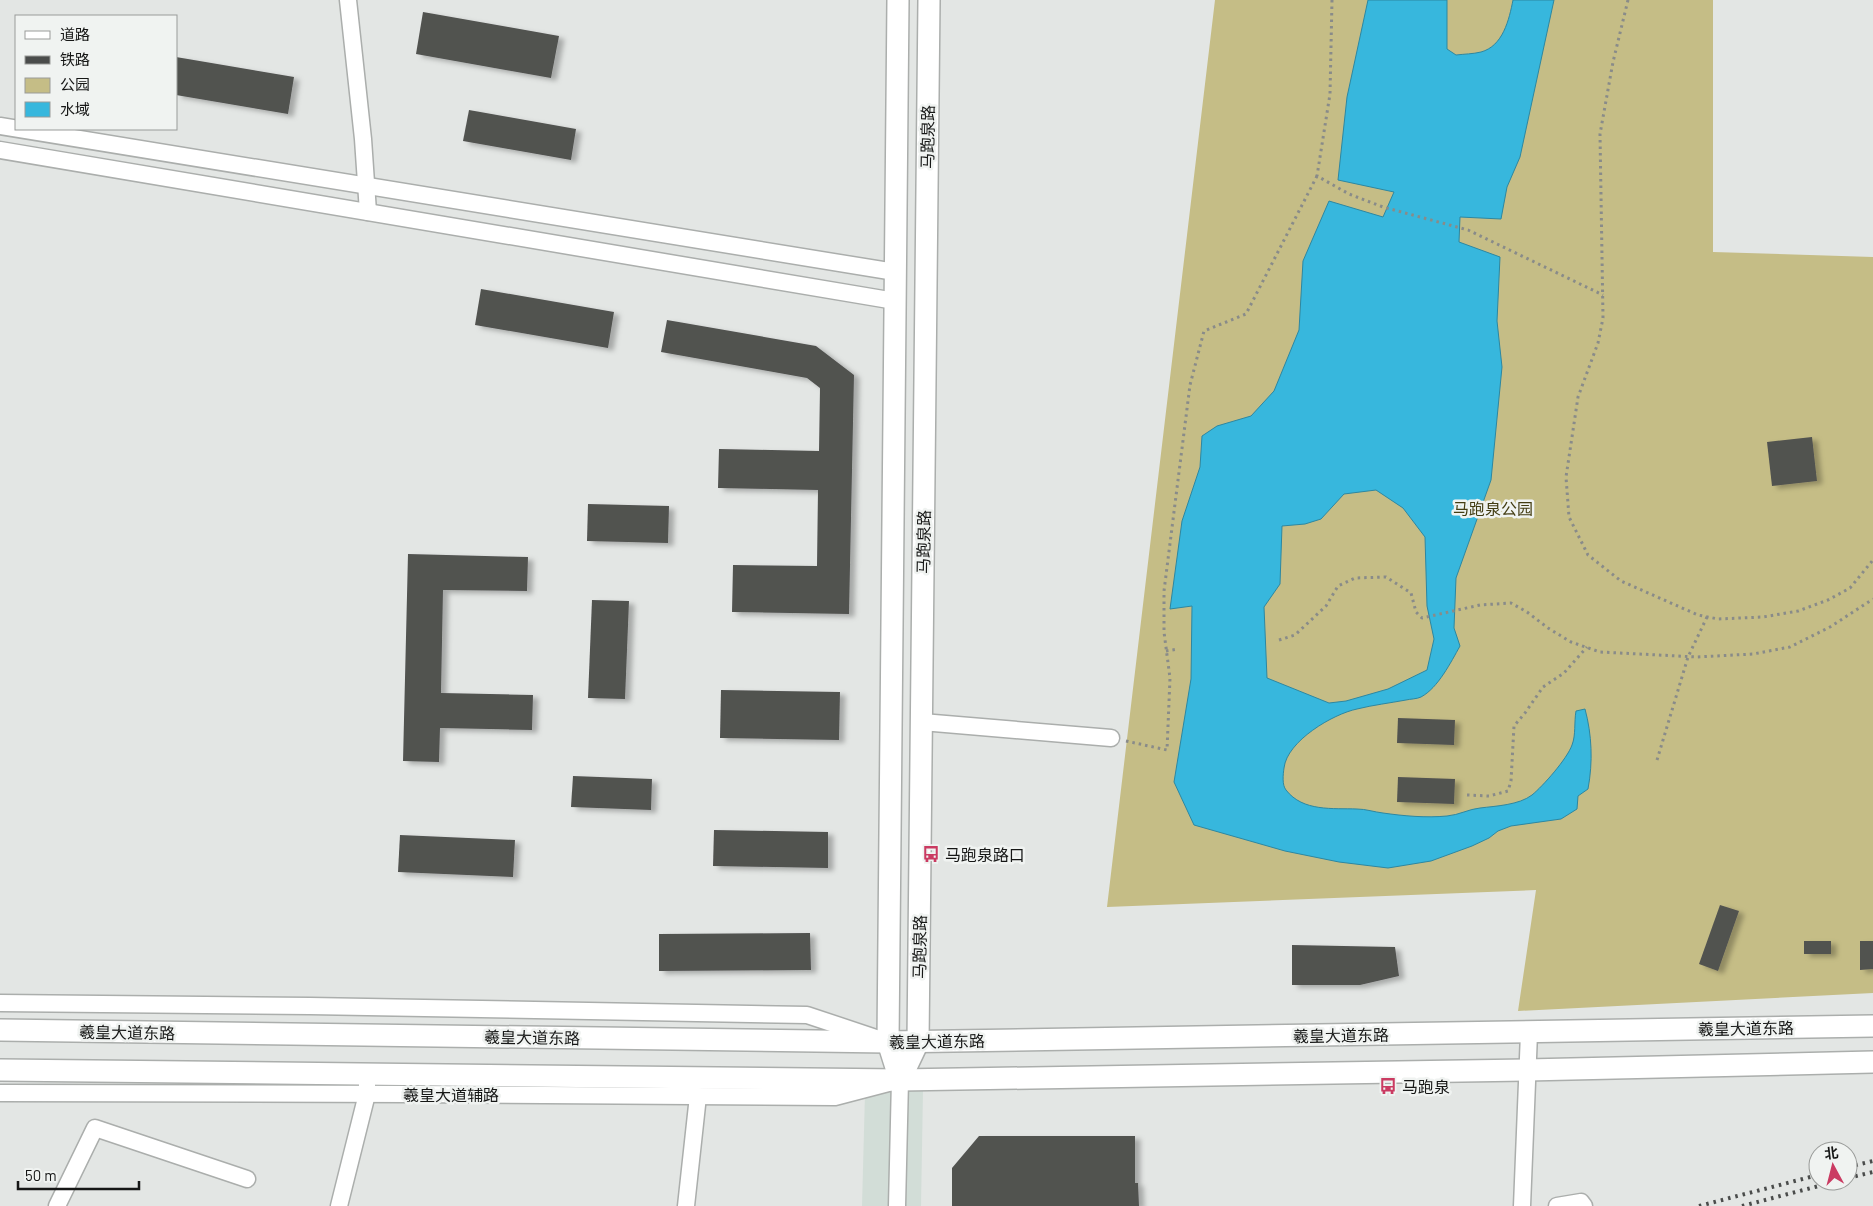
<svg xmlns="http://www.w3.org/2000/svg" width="1873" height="1206" viewBox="0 0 1873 1206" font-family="Barlow,'Noto Sans SC',sans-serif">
  <defs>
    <filter id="shadow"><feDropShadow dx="5.5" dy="3" stdDeviation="2.5" flood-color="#0004"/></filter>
  </defs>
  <rect width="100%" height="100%" fill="#e3e6e4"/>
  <!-- built -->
  <polygon fill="#d2ddd7" points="923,1090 921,1206 862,1206 865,1093"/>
  <!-- green -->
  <polygon fill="#c5bd86" points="1215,0 1713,0 1713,252 1873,257 1873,993 1518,1011 1536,890 1107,907"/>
  <!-- water -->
  <path fill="#37b7dd" stroke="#2d87a1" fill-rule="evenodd" d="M1368,0H1447V49L1456,55C1464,54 1473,54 1481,52C1503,46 1509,20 1513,0H1554L1520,157L1507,187L1501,219L1460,217L1459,242L1500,257L1497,321L1502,367L1491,480L1456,578L1454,628L1460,646C1451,662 1438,688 1421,697C1417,699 1410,699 1406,700C1390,703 1373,705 1357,709C1333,714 1287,741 1284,768C1283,775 1282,785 1286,790C1303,812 1333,808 1357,809C1366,809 1374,812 1383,813C1404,816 1426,818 1447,816C1459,815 1469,809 1480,808C1496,806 1519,805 1532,795C1543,786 1567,759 1572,745C1576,735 1574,722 1576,711L1585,709C1592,735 1593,762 1588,789L1578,796L1577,809L1561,819L1511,826L1498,831L1489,838L1472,846L1431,861L1388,868L1339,862L1285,851L1194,825L1174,782L1191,679L1192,606L1170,609L1182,521L1200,467L1202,436L1217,426L1251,416L1274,391L1299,330L1303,261L1329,201L1383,217L1394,192L1338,180L1347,97ZM1376,490L1403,508L1425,537L1427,606L1434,639L1427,670L1388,689L1346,701L1329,703L1267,678L1264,607L1280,584L1282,526L1305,524L1321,519L1344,494Z"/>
  <!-- building -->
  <g fill="#515250" filter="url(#shadow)">
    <polygon points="423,12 559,36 551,78 416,54"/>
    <polygon points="176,57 294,77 288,114 176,95"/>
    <polygon points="469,110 576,129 571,160 463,141"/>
    <polygon points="481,289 614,312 608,348 475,325"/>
    <polygon points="667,320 816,346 854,375 849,614 732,612 733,565 817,566 818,490 718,488 719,449 819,451 820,388 807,378 661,352"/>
    <polygon points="1812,437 1817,481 1772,486 1767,442"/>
    <polygon points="588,504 669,506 668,543 587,541"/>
    <polygon points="408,554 528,557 527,591 443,590 441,693 533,695 532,730 440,728 439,762 403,761"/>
    <polygon points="592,600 629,601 625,699 588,698"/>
    <polygon points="721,690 840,692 839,740 720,738"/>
    <polygon points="1398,718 1455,720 1454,745 1397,743"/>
    <polygon points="573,776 652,779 651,810 571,807"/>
    <polygon points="1398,777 1455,779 1454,804 1397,802"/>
    <polygon points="714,830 828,832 828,868 713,866"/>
    <polygon points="400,835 515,840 513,877 398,872"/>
    <polygon points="1720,905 1739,911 1718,971 1699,964"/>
    <polygon points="810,933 811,970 659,971 659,934"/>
    <rect x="1804" y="941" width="27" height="13"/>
    <polygon points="1860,941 1873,941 1873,969 1860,970"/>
    <polygon points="1292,945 1395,947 1399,976 1360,985 1292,985"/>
    <polygon points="979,1136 1135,1136 1135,1183 1138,1183 1139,1206 952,1206 952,1168"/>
  </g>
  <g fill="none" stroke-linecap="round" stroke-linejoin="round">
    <!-- minor casing -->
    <g stroke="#abaeac" stroke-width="19">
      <g id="minor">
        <polyline points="348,0 363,139 368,212"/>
        <polyline points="0,126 895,272"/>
        <polyline points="0,150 895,301"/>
        <polyline points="922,722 1111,738"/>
        <polyline points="0,1003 310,1006 807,1015 876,1038"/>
        <polyline points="0,1093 411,1094 835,1097 900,1080 897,1206"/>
        <polyline points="57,1206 95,1128 247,1179"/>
        <polyline points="339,1206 367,1094 367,1084"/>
        <polyline points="686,1206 698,1096"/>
        <polyline points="1522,1206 1529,1033"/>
        <polyline points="1557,1206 1581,1202 1584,1206"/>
      </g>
    </g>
    <!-- major casing -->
    <g stroke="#abaeac" stroke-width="24">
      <g id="major">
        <polyline points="898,0 888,1042 900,1080"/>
        <polyline points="0,1030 888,1042 1873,1026"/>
        <polyline points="0,1070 900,1080 1527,1070 1873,1062"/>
        <polyline points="900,1080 918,1042 929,0"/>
      </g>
    </g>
    <!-- path -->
    <g stroke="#898b89" stroke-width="3" stroke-dasharray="2.5 4" stroke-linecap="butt">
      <polyline points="1332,0 1330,94 1317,176 1349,194 1383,207 1468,230 1603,295"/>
      <polyline points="1628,0 1613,62 1600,134 1603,318 1598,343 1578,397 1566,477 1569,517 1588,555 1621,581 1698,615 1718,619 1763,617 1798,611 1828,600 1850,588 1873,560"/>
      <polyline points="1279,640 1295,635 1326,606 1338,586 1355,578 1386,577 1411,593 1416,612 1422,618 1480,605 1511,603 1527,612 1548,628 1571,642 1600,652 1697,657 1753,654 1790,647 1830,627 1873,599"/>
      <polyline points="1166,651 1178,649"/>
      <polyline points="1126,741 1167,750 1170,678 1164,632 1164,591 1190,385 1204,331 1246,314 1317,176"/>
      <polyline points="1657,760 1688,657 1707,617"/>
      <polyline points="1467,795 1489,796 1508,791 1511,781 1514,726 1525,713 1543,687 1564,673 1587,647"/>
    </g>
    <!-- minor -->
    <use href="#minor" stroke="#fff" stroke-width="16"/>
    <!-- major -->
    <use href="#major" stroke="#fff" stroke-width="21"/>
    <!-- rail -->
    <g stroke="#4a4c4b" stroke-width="4" stroke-dasharray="2.5 5" stroke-linecap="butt">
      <polyline points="1848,1167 1873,1161"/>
      <polyline points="1848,1178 1873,1172"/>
      <polyline points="1699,1206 1818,1175"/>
      <polyline points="1742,1206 1838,1181"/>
    </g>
  </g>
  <!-- icons -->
  <defs>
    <g id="bus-bare" transform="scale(1.35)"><path d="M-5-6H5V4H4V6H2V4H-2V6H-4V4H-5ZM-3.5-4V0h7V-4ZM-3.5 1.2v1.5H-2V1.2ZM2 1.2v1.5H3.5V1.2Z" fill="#ca3b62" stroke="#f0f3f1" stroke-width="2.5" paint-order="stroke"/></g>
  </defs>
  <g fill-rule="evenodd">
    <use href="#bus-bare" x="931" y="854"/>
    <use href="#bus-bare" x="1388" y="1086"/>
  </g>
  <g text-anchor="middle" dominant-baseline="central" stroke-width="5" stroke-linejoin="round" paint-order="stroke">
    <!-- street labels -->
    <g font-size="16" fill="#161716" stroke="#f0f3f1">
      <text transform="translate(927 137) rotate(-89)">马跑泉路</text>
      <text transform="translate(923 542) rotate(-89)">马跑泉路</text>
      <text transform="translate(919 947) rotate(-89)">马跑泉路</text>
      <text transform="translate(1746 1028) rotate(-1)">羲皇大道东路</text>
      <text transform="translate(127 1032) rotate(1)">羲皇大道东路</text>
      <text transform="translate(1341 1035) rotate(-1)">羲皇大道东路</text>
      <text transform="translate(532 1037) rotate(1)">羲皇大道东路</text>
      <text transform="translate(937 1041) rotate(-1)">羲皇大道东路</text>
      <text x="451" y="1094">羲皇大道辅路</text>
    </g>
    <!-- park labels -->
    <g font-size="16" fill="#433d13" stroke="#f0f3f1">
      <text x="1493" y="508">马跑泉公园</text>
    </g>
    <!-- poi labels -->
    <g font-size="16" fill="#161716" stroke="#f0f3f1" text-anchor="start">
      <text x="945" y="854">马跑泉路口</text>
      <text x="1402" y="1086">马跑泉</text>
    </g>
  </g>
  <!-- legend -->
  <rect x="15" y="15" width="162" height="115" fill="#f0f3f1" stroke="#999b99"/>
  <rect x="25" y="31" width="25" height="8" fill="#ffffff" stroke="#999b99"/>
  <text x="60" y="40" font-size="15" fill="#161716">道路</text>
  <rect x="25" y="56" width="25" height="8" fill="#4a4c4b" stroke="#999b99"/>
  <text x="60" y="65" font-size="15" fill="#161716">铁路</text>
  <rect x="25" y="78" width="25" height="15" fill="#c5bd86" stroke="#999b99"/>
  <text x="60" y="90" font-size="15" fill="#161716">公园</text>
  <rect x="25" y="102" width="25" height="15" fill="#37b7dd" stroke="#999b99"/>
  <text x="60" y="115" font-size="15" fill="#161716">水域</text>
  <!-- north arrow -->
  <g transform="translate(1833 1166) rotate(353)"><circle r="24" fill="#f0f3f1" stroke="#999b99"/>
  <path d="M0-4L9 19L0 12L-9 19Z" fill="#ca3b62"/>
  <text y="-8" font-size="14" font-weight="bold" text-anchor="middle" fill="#161716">北</text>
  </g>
  <!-- scale -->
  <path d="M18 1181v8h121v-8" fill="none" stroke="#161716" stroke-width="2.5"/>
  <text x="25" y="1181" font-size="15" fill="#161716" stroke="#f0f3f1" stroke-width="4" paint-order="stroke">50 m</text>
</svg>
